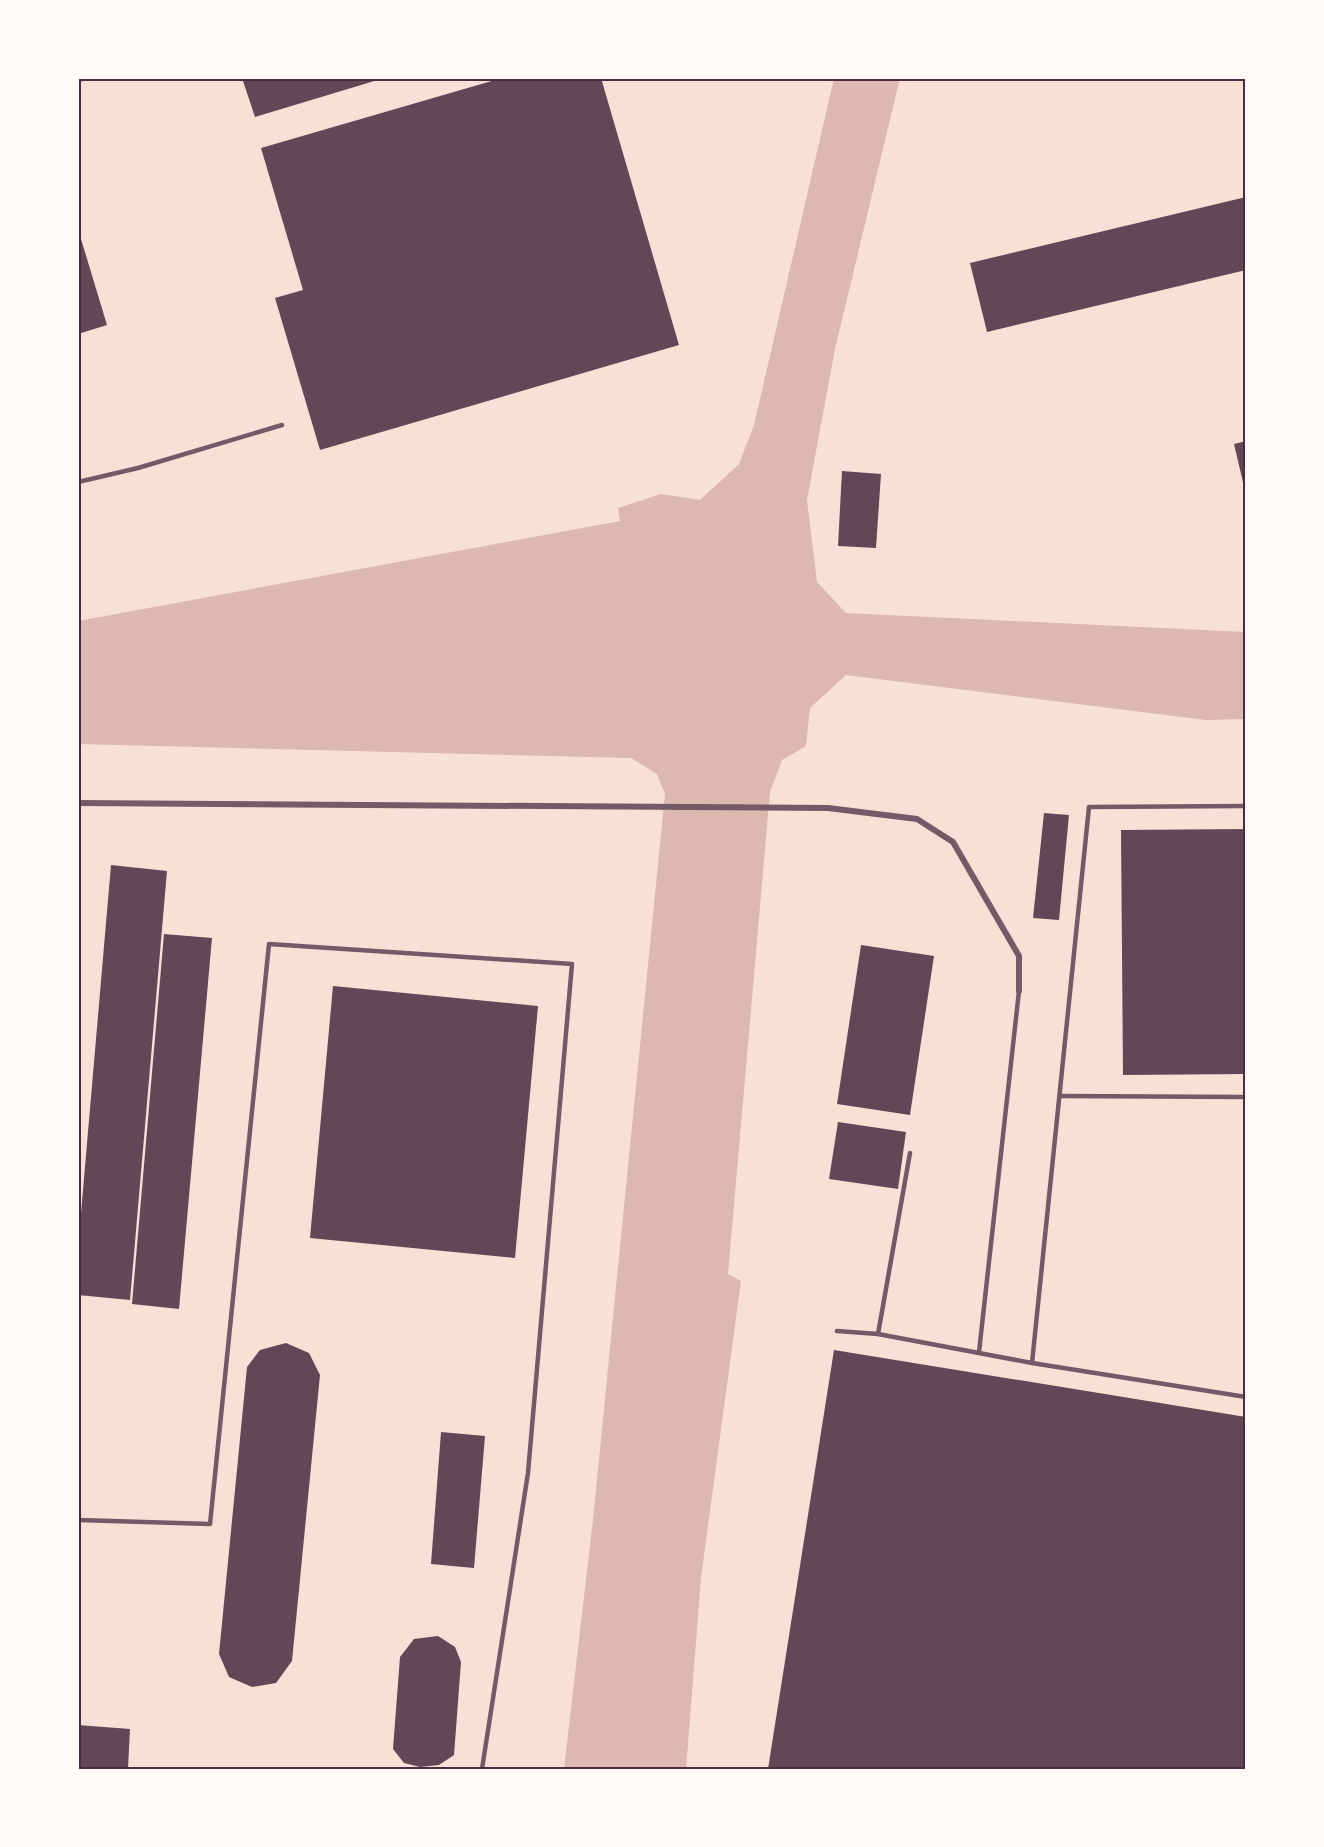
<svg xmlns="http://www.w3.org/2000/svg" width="1324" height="1847" viewBox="0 0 1324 1847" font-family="'Work Sans',sans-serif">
  <rect width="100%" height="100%" fill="#f7e1d7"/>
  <!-- water -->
  <polygon fill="#dcb8b0" points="834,78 900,78 835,349 807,500 817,582 846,613 1246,632 1246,719 1206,720 846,675 810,708 806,746 782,760 770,792 728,1274 741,1281 701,1578 686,1769 564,1769 593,1519 665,794 657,774 631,758 78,744 78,621 620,521 618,508 661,494 700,500 739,464 754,425"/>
  <!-- building -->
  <g fill="#644757">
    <polygon points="242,78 381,78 381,79 255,117"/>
    <polygon points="502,78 601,78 679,345 320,450 275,298 303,290 261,148"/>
    <polygon points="1246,197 1246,270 987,332 970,263"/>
    <polygon points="78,229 107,325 78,334"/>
    <polygon points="1246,441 1246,491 1245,491 1234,444"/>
    <polygon points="842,471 881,474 876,548 838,546"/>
    <polygon points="1044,813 1069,815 1059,920 1033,918"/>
    <polygon points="1246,829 1246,1074 1123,1075 1121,830"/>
    <polygon points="111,865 167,871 130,1300 78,1295 78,1248"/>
    <polygon points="164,934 212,938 179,1309 132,1304"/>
    <polygon points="861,945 934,956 910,1115 837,1104"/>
    <polygon points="333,986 538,1006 515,1258 310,1238"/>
    <polygon points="838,1122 906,1132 898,1189 829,1179"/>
    <polygon points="286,1343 309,1353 320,1375 292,1661 276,1683 252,1687 229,1677 219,1654 247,1367 260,1350"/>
    <polygon points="834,1350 1246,1417 1246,1769 768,1769"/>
    <polygon points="441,1432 485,1436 474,1568 431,1564"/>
    <polygon points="438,1636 455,1647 461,1662 454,1755 439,1765 420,1767 404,1763 393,1749 400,1657 414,1639"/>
    <polygon points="78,1725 130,1729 128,1769 78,1769"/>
  </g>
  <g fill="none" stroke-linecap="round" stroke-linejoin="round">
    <!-- service -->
    <g stroke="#755966" stroke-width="4.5">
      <polyline points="78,80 86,78"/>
      <polyline points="78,482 138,468 282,425"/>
      <polyline points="1060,1096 1246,1097"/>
      <polyline points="837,1331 878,1334 1032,1363 1246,1397"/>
      <polyline points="878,1334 910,1153"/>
      <polyline points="979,1352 1019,991"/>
      <polyline points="1032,1363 1089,807 1246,806"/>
      <polyline points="78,1520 210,1524 269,944 572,964 528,1473 482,1769"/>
    </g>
    <!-- minor -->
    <polyline stroke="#755966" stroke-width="6" points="78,803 828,808 917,819 953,842 1019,956 1019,991"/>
  </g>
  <!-- border -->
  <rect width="1324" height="1847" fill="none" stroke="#fffaf5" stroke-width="159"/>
  <rect x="80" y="80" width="1164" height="1688" fill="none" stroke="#4a2c40" stroke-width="2"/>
</svg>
